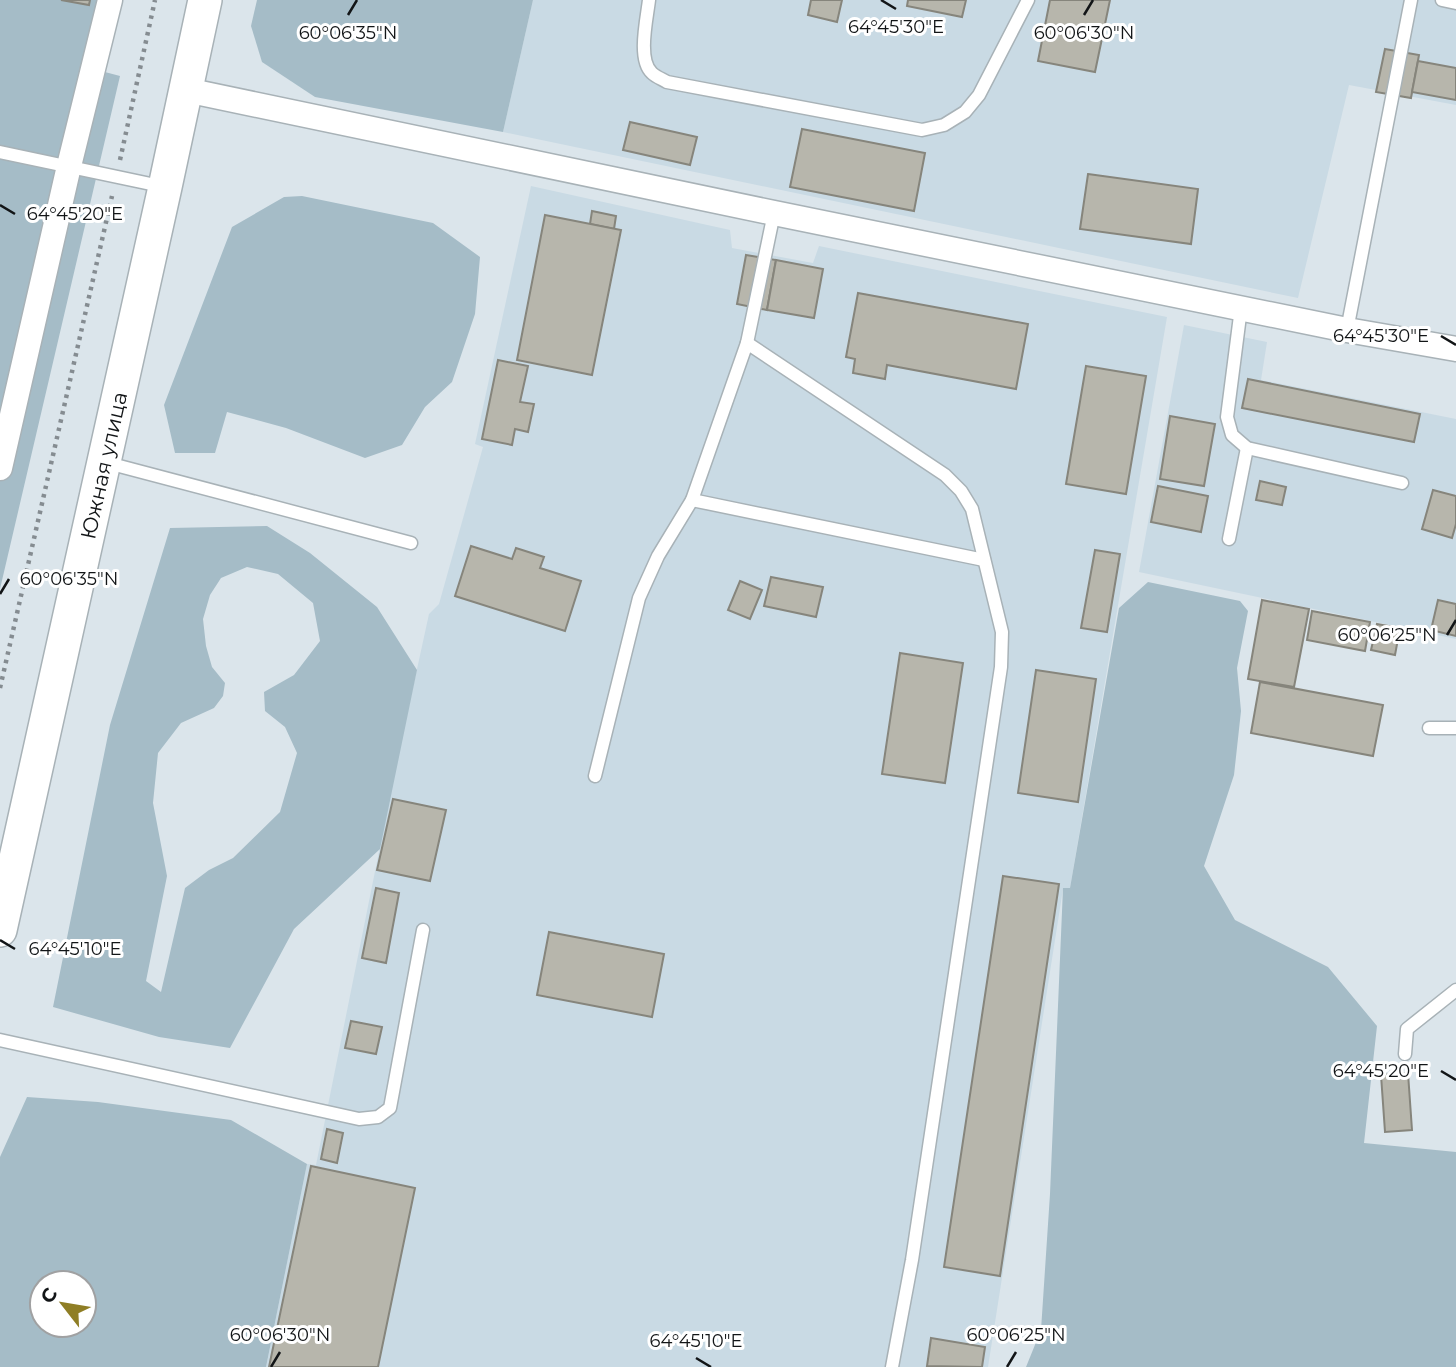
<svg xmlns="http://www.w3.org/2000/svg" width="1456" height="1367" viewBox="0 0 1456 1367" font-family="Montserrat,sans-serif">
  <rect width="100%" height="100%" fill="#dbe5eb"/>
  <!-- built -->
  <g fill="#c9dae4">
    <polygon points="533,0 1456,0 1456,105 1349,85 1298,298 503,132"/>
    <polygon points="531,186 730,230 732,248 813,263 819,246 1167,317 1070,888 1063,889 988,1367 266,1367 307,1164 316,1165 400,747 429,614 439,604 483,447 475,444"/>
    <polygon points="1184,325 1267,342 1261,380 1456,419 1456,639 1139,572"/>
  </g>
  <!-- green -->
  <g fill="#a5bcc7" fill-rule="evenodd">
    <polygon points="0,0 101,0 86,67 120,76 0,589"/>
    <polygon points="257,0 533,0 503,132 315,97 262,62 251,26"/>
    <polygon points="302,196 433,223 480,257 475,314 452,382 425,407 402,445 365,458 286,428 227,412 215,453 175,453 164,405 232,227 284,197"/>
    <path d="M267,526L310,553L377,607L417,670L380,849L294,929L230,1048L159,1037L53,1007L110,725L170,528ZM247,567L278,574L313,603L320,641L294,675L264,692L265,711L285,727L297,753L280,812L233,858L209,870L185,888L161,992L146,981L167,876L153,803L158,753L181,723L214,708L223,696L225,683L212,667L206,646L203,619L210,595L221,578Z"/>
    <polygon points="1148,582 1240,601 1248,611 1237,668 1241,711 1234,775 1204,866 1235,920 1328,967 1377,1026 1364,1143 1456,1152 1456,1367 1026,1367 1041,1330 1050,1194 1063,888 1070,888 1119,608"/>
    <path d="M27,1097L98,1102L231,1120L307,1164L266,1367H0V1157ZM42,1283H84V1325H42Z"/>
  </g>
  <!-- building -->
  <g fill="#b7b6ac" stroke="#86857c" stroke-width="2">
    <polygon points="61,0 90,0 89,5"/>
    <polygon points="811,0 842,0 837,22 808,15"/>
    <polygon points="908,0 966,0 962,17 907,6"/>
    <polygon points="1050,0 1110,0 1095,72 1038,61"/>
    <polygon points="1385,49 1419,55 1411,98 1376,92"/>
    <polygon points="1418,61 1456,68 1456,100 1412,92"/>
    <polygon points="630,122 697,137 690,165 623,150"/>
    <polygon points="802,129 925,153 914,211 790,187"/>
    <polygon points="1088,174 1198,189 1191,244 1080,229"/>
    <polygon points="592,211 616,216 614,229 590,224"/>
    <polygon points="545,215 621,230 592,375 517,360"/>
    <polygon points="746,255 776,260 767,310 737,304"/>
    <polygon points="776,260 823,269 814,318 767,310"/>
    <polygon points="858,293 1028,324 1016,389 887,365 885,379 853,373 855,359 846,357"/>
    <polygon points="498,360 528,366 520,402 534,404 528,432 515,429 512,445 482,439"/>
    <polygon points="1086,366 1146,376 1126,494 1066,484"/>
    <polygon points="1248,379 1420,414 1414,442 1242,408"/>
    <polygon points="1170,416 1215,424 1204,486 1160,479"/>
    <polygon points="1260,481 1286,487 1282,505 1256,500"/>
    <polygon points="1158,486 1208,496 1201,532 1151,522"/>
    <polygon points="1433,490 1456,496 1456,524 1452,538 1422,529"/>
    <polygon points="471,546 512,559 516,548 544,557 540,568 581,581 565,631 455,596"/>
    <polygon points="1095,550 1120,554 1107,632 1081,628"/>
    <polygon points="771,577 823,587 816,617 764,606"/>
    <polygon points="740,581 762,590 750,619 728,610"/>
    <polygon points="1262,600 1309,609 1294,687 1248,679"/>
    <polygon points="1438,600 1456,604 1456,636 1431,630"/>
    <polygon points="1312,611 1370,622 1365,651 1307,640"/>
    <polygon points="1377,624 1400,628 1395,655 1371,650"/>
    <polygon points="900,653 963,663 945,783 882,774"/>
    <polygon points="1036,670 1096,679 1078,802 1018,793"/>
    <polygon points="1260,682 1383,705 1373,756 1251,733"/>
    <polygon points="393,799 446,810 430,881 377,870"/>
    <polygon points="1003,876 1059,884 1000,1276 944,1267"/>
    <polygon points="376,888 399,893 386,963 362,958"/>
    <polygon points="549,932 664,954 652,1017 537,995"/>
    <polygon points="351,1021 382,1027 376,1054 345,1048"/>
    <polygon points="1408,1073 1412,1130 1385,1132 1381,1075"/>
    <polygon points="327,1129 343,1133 337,1163 321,1159"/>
    <polygon points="311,1166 415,1188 378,1367 269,1367"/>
    <polygon points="931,1338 985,1347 982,1367 927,1366"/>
  </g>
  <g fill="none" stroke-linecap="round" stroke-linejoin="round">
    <!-- lane casing -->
    <g stroke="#a8b2b7" stroke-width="15">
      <g id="lane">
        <path d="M649,0C647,18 637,60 652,73C656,77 662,79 667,82L922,130L944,125L965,112L979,95L1028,0"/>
        <polyline points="1442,0 1456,3"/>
        <polyline points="0,152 165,187"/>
        <polyline points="1241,308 1227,417 1232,435 1247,448 1402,483"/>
        <polyline points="1347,330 1411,0"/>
        <polyline points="747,343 774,213"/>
        <polyline points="104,462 411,543"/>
        <polyline points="692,500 984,560"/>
        <polyline points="1229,539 1247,448"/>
        <polyline points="1429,728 1456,728"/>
        <polyline points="595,776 639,598 658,556 692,500 747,343 945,475 961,491 972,509 1002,632 1001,667 912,1260 892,1367"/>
        <polyline points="0,1040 359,1119 378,1117 390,1108 423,930"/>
        <polyline points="1405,1054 1407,1029 1456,990"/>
      </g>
    </g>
    <!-- street casing -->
    <g stroke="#a8b2b7" stroke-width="27">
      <g id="street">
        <polyline points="186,90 774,213 1347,330 1456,349"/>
        <polyline points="0,468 69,166 110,0"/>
      </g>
    </g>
    <!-- secondary casing -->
    <g stroke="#a8b2b7" stroke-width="36">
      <g id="secondary">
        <path id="s1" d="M0,930L165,187L205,0"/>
      </g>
    </g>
    <!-- path -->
    <g stroke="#858c91" stroke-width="4.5" stroke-dasharray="3.5 5" stroke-linecap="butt">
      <polyline points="120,160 155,0"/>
      <polyline points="0,688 112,196"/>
    </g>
    <!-- lane -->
    <use href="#lane" stroke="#fff" stroke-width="12"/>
    <!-- street -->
    <use href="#street" stroke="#fff" stroke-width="24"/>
    <!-- secondary -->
    <use href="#secondary" stroke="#fff" stroke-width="33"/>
  </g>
  <!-- ticks -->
  <path fill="none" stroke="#121517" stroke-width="2.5" d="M881,0L896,9M348,15L357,0M1084,15L1093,0M0,205L15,214M1441,336L1456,345M0,594L9,579M1447,635L1456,620M0,940L15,949M1441,1071L1456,1080M696,1358L711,1367M271,1367L280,1352M1007,1367L1016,1352"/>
  <g text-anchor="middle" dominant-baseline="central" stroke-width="6" stroke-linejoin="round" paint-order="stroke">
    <!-- street labels -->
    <g font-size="21" fill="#121517" stroke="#fff">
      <text stroke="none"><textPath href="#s1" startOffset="476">Южная улица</textPath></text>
    </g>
  </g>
  <g font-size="18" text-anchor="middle" fill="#121517" stroke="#fff" stroke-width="6" stroke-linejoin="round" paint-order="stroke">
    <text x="896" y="33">64°45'30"E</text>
    <text x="348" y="39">60°06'35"N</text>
    <text x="1084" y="39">60°06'30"N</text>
    <text x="75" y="220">64°45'20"E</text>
    <text x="1381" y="342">64°45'30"E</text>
    <text x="69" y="585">60°06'35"N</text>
    <text x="1387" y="641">60°06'25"N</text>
    <text x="75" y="955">64°45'10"E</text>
    <text x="1381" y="1077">64°45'20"E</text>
    <text x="280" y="1341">60°06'30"N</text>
    <text x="1016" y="1341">60°06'25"N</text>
    <text x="696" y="1347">64°45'10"E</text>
  </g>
  <!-- north arrow -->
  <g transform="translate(63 1304) rotate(301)"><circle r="33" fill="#ffffff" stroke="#a0a1a2" stroke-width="2"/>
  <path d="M0-5L12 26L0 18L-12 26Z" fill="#8f7e25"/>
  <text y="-10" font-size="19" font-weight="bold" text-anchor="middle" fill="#121517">С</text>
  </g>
</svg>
